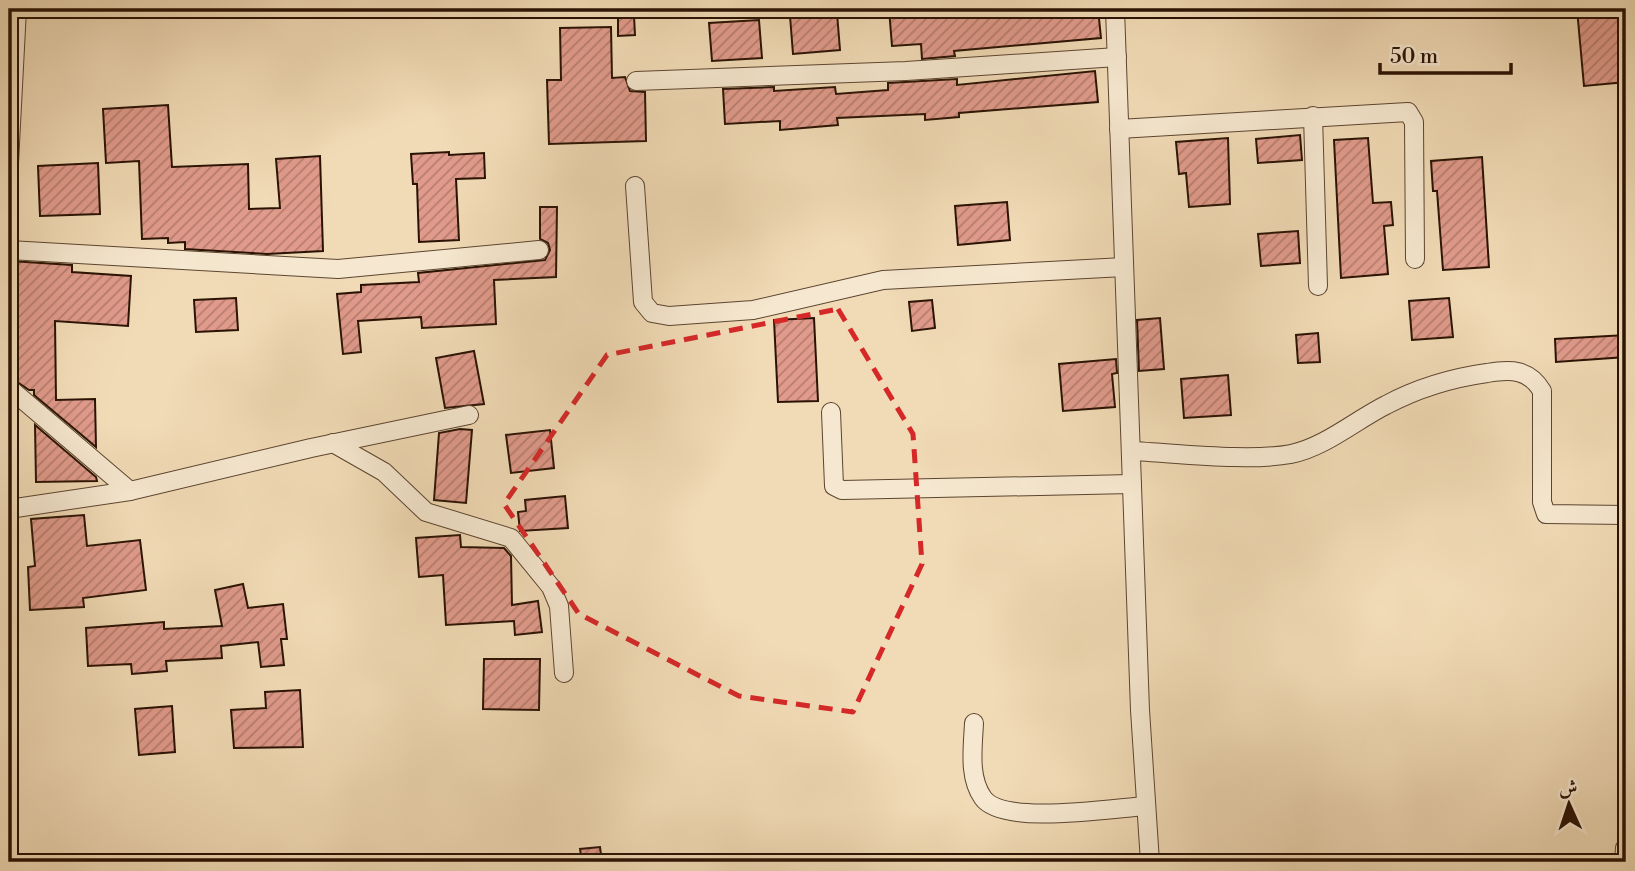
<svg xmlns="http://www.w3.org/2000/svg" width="1635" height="871" viewBox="0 0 1635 871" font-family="'Libre Bodoni',Amiri,serif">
  <defs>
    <pattern id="building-hatch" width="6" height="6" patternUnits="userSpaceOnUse" patternTransform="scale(1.75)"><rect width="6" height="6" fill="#e19b8c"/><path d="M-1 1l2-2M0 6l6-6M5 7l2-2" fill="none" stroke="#b77d70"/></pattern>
  </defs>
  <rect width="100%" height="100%" fill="#f1dbb6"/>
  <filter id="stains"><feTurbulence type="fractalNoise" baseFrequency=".00286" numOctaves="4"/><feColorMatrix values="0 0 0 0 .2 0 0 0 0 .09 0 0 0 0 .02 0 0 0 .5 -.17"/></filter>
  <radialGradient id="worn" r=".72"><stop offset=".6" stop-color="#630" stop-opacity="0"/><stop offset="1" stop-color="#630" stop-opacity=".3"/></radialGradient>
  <!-- building -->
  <g fill="url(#building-hatch)" stroke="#2a1304" stroke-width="2">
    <polygon points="889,9 911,9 911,14 965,10 965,12 1098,9 1101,38 954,51 955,56 922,59 921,44 892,46"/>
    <polygon points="1577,9 1626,9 1626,82 1584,86"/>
    <polygon points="837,13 840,50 793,54 790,16"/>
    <polygon points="634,16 635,35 618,36 618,17"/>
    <polygon points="759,20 762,58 712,61 709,23"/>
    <polygon points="611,27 612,78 625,77 630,91 645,92 646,141 549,144 547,80 561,80 560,28"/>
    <polygon points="1095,71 1098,102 959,113 959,117 925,120 925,114 837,118 838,125 780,130 780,121 725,124 723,89 774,87 774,91 835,87 836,94 888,90 888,83 957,79 957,85"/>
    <polygon points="168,105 172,167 248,164 249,209 280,208 276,159 320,156 323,251 267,254 185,249 185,242 168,243 168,238 142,239 139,161 106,163 103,109"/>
    <polygon points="1300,135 1302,160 1258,163 1256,139"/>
    <polygon points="1228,138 1230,204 1189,207 1186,173 1179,174 1176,142"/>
    <polygon points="1368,138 1373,203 1391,202 1393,225 1384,226 1388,274 1341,278 1334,140"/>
    <polygon points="449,152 449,155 484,153 485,178 456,179 459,240 419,242 417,184 413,184 411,154"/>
    <polygon points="1482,157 1489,267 1443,270 1437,191 1433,191 1431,161"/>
    <polygon points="98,163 100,214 40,216 38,166"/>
    <polygon points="1007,202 1010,240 958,245 955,206"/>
    <polygon points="540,207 557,207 556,277 494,280 496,324 422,328 421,317 358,321 361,352 343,354 337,294 361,292 361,285 419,282 418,273 545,260 550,250 548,243 540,239"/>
    <polygon points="1298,231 1300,263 1261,266 1258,234"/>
    <polygon points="10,261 72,265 72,272 131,276 128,326 55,321 56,400 95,399 96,447 34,395 34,390 29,390 10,377"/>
    <polygon points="236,298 238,330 196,332 194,300"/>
    <polygon points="1449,298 1453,337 1412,340 1409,301"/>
    <polygon points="932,300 935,328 912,331 909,302"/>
    <polygon points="814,318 818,401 778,402 774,320"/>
    <polygon points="1160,318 1164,369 1139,371 1137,320"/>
    <polygon points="1318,333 1320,362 1298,363 1296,335"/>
    <polygon points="1626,335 1626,357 1556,362 1555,339"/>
    <polygon points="474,351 484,404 445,408 436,358"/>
    <polygon points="1116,359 1117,373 1112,374 1115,407 1063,411 1059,364"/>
    <polygon points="1228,375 1231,415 1184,418 1181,379"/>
    <polygon points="35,425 96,477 97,481 36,482"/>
    <polygon points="460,429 472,430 466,503 434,500 439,433"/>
    <polygon points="550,430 554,468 511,473 506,435"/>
    <polygon points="565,496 568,528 520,531 518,512 526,511 525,500"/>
    <polygon points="84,515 87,546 140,540 146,590 83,598 84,607 30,610 28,567 35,566 31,519"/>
    <polygon points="460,535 461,547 504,548 511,556 512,605 538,601 542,632 515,635 514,621 446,625 443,575 419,577 416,538"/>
    <polygon points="243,584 248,608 283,604 287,639 281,639 284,665 261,667 258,642 221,646 222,658 166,661 167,671 132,674 131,664 88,666 86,628 164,622 164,629 222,626 215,590"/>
    <polygon points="484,659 540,659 539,710 483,709"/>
    <polygon points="300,690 303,747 234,748 231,710 266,708 265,692"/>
    <polygon points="172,706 175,752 139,755 135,709"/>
    <polygon points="600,847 602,862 582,862 580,849"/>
  </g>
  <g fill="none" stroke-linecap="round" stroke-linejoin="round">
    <!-- street casing -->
    <g stroke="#5c4530" stroke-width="20">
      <g id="street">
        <polyline points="1115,9 1140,710 1150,862"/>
        <polyline points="636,81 906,71 1117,57"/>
        <polyline points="1313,116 1318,286"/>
        <polyline points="1119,129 1408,112 1414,122 1415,259"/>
        <polyline points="9,163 17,9"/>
        <polyline points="635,186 643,302 652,313 669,316 753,310 883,280 1124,267"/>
        <polyline points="9,250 338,269 539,250"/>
        <polyline points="9,388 130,491"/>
        <polyline points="831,412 834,486 842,490 1132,484"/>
        <polyline points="333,443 384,472 426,512 511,538 551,587 559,606 564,673"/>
        <path d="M1131,451C1176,453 1249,462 1291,454C1325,447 1356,420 1386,405C1418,388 1451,378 1487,373C1511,369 1529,369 1542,391V502L1546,514L1626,515"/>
        <polyline points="9,509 130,491 311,448 469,415"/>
        <path d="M974,723C973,747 968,777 983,798C1003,826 1113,808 1146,806"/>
        <polyline points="1624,862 1625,848"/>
      </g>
    </g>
    <!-- street -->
    <use href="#street" stroke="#f6e8d0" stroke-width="18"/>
  </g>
  <!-- marked area -->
  <path fill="none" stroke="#d62828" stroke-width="5" stroke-dasharray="14 9" stroke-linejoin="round" d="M838,309L913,434L922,564L853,712L739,696L579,614L504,504L607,355Z"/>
  <!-- margin -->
  <rect width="1635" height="871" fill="none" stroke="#f1dbb6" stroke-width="35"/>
  <rect x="10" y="10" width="1614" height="850" fill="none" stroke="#2a1304" stroke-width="3.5"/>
  <rect x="18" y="18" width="1600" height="836" fill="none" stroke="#2a1304" stroke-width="2"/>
  <!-- north arrow -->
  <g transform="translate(1569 804) rotate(357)" stroke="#f6e8d0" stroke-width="5" paint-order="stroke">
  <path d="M0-5L12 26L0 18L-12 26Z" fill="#2a1304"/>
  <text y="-10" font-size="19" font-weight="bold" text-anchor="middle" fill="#2a1304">ش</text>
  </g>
  <!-- scale -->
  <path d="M1380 63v10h131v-10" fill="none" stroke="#2a1304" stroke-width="3.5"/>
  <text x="1390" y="63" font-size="21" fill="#2a1304" stroke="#f6e8d0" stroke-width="5" paint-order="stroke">50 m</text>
  <rect width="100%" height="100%" filter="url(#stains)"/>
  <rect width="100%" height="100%" fill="url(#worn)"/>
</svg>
